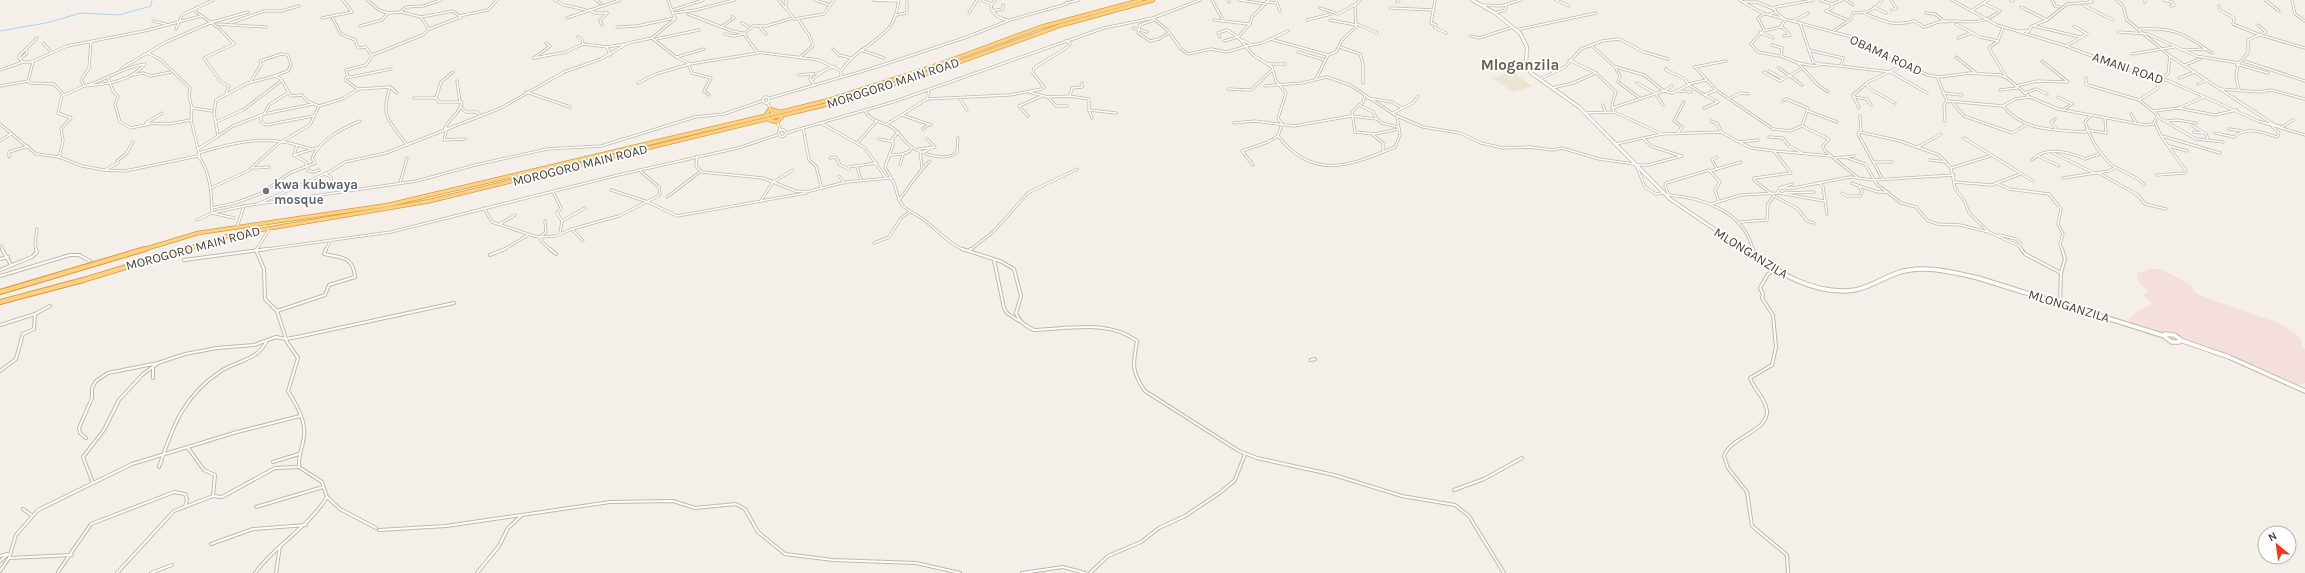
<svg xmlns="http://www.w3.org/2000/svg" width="2305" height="573" viewBox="0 0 2305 573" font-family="Karla,sans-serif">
  <rect width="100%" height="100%" fill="#f4f0e9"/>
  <!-- education -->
  <polygon fill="#ede5d3" points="1512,71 1532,86 1513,92 1493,78"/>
  <!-- medical -->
  <polygon fill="#f4dfdd" points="2150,269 2161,269 2191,285 2194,292 2212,300 2281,324 2300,337 2302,347 2305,349 2305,383 2290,388 2279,379 2206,349 2150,336 2138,329 2128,321 2136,312 2152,304 2144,295 2149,291 2139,284 2137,273"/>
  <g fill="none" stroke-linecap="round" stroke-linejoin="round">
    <!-- stream -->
    <polyline stroke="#a7d5f0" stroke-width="1" points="0,31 46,23 81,13 119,15 151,6 152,0"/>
    <!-- minor-far1 casing -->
    <g stroke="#c0b8ac" stroke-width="3">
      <g id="minor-far1">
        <polyline points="367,0 379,10 388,13 400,12 406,7 423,6 441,0"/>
        <polyline points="555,0 564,5 586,10"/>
        <polyline points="596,0 601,4"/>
        <polyline points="668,0 675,19 652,38 676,57 690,64 758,53"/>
        <polyline points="779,0 785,8"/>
        <polyline points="786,0 786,8 793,18 766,26 753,26 744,34 757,52 819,60 841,71 841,77"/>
        <polyline points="815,0 830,5"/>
        <polyline points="873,0 898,1"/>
        <polyline points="982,0 991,4"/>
        <path d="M995,0L991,6C993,15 999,19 1008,20"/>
        <polyline points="1212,0 1223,20"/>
        <polyline points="1228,0 1229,2"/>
        <polyline points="1239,0 1265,4"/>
        <polyline points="1435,0 1431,23 1436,25 1435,28 1446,33"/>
        <polyline points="1556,0 1569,6"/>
        <polyline points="1740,0 1762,13 1856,38 1885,57 1928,75 1939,77 1970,73 2000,75 2007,78 2030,97 2058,109 2145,125 2153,124 2158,115 2139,100 2158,88 2156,78"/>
        <polyline points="1820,0 1832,4"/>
        <polyline points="1842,0 1832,4 1832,8 1826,11 1847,20"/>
        <polyline points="1846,0 1853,5"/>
        <polyline points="1891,0 1896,8 1892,10"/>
        <polyline points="1952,0 1997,25 2066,46 2123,68 2169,81 2258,121 2305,135"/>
        <polyline points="2011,0 2013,1"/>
        <polyline points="2052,0 2055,6 2059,7"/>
        <polyline points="2117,0 2123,6 2127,20 2170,56 2273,124"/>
        <polyline points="2145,0 2145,2"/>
        <polyline points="2164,0 2172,2 2174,5 2171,6"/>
        <polyline points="2265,0 2279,11"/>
        <polyline points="2292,0 2295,14 2305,21"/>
        <polyline points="1267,2 1277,3 1280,11"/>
        <polyline points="1397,2 1399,0"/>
        <polyline points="1743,2 1757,2 1774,9"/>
        <polyline points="1066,3 1079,0"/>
        <polyline points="1483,5 1501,6 1521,0"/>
        <polyline points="2083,5 2113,20"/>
        <polyline points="2219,6 2220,10 2234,18 2233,24 2260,35 2305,48"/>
        <polyline points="1874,7 1886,13"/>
        <polyline points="2021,7 2047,20 2032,26 2026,34"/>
        <polyline points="196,8 195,11 220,29 234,44 204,58 221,82 229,86 226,94"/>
        <polyline points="1320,8 1338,14 1356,4"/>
        <polyline points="1390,8 1434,10"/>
        <polyline points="590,10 595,13 607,13"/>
        <polyline points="673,10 703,0"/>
        <polyline points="992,11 1003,9 1003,5"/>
        <polyline points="1971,11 1988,0"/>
        <polyline points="401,12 421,17"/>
        <polyline points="1776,12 1785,20 1781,26 1790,35 1784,36"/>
        <polyline points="674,13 696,10 734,0"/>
        <polyline points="969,13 977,0"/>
        <polyline points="1495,13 1505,10 1506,5"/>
        <path d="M1864,13C1882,21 1894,27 1914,21L1924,27C1929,26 1934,23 1939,22C1964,18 1978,29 2000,11L1983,3"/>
        <polyline points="1926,13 1935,14 1945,22"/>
        <polyline points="688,14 732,31 743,33"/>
        <polyline points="1764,14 1758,18 1764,30"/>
        <polyline points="1770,14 1776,12 1774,8 1776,7 1813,0"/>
        <polyline points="896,15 907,13 907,2"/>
        <polyline points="332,17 341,34 355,40 358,48 366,47 372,56 366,65 346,70 348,77"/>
        <polyline points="322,18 352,12 343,0"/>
        <polyline points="567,18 620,0"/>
        <polyline points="1153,18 1168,31 1181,49 1188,54 1211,49 1227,52 1247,46"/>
        <polyline points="794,19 824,14 834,0"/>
        <polyline points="798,19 809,35 813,46 800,57"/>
        <polyline points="1154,20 1140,25 1138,33 1150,41 1159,39 1168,33"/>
        <polyline points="1214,20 1249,24"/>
        <polyline points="1307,20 1331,14"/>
        <polyline points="1330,20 1356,25"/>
        <polyline points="2047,20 2067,4 2092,2 2090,0"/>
        <polyline points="153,21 166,24"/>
        <polyline points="1793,21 1808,13"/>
        <polyline points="213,22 248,12"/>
        <polyline points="231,23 264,11 281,11 299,6"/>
        <polyline points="742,23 749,27"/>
        <polyline points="1800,23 1813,62 1820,64"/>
        <polyline points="217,24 266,27"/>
        <polyline points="1357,24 1377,33"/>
        <polyline points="1956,24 1980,37 1998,41"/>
        <polyline points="602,25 600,21 607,13"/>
        <polyline points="360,26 382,20 388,13"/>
        <polyline points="759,26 766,34"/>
        <polyline points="2034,26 2080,37"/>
        <polyline points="617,27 637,26 675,18"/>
        <polyline points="721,27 734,18 732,16"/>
        <polyline points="2003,27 1998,41 1989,48 2006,77"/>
        <polyline points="1133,28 1147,32"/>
        <polyline points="176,29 182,15 213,0"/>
        <polyline points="429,29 461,17"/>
        <path d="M2140,29C2169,28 2182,31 2206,49L2184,50"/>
        <polyline points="1516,30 1596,13"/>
        <polyline points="2018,31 2029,31"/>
        <polyline points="1760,32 1773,38"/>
        <path d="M1832,32L1851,19L1853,13C1865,13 1875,11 1882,0"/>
        <polyline points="2118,32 2148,34 2196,56 2239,63 2248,53 2248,40 2266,32 2258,25"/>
        <polyline points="725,34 734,36 743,34"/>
        <polyline points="1471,36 1479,38 1513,27"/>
        <polyline points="578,37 582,39 583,44"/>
        <polyline points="1220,37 1218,33 1227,30 1238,37"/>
        <polyline points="1958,38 1971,33"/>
        <polyline points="656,39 699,30"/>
        <polyline points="1270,39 1328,55"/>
        <polyline points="1242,40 1252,45"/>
        <polyline points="1224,41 1238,37"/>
        <polyline points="43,43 51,52"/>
        <polyline points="1591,45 1615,67 1620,76 1618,82 1641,99"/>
        <polyline points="1772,45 1782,48 1781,56 1798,63 1814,66 1822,64 1891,72 1927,93"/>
        <polyline points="1246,46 1262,43 1288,31"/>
        <polyline points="2066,46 2087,34 2074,26"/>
        <polyline points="607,47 610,55"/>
        <polyline points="1340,47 1360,54 1363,64 1363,83"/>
        <polyline points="833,49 839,55 851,58"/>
        <polyline points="2206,49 2212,53"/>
        <polyline points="861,50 884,58"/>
        <polyline points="1808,50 1843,58 1841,66"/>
        <polyline points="1298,52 1325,60"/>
        <polyline points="148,53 161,60 190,88 189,96 192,108 212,111"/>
        <polyline points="2132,54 2174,47"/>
        <polyline points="372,55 423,35 429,29 421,17 453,11 459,16 488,10 497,0"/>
        <polyline points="1779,56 1758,52 1751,44 1763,31 1781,27"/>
        <polyline points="677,57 704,49"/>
        <polyline points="1956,57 1976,73"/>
        <polyline points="534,58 566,52 583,44 607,47 625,44"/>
        <polyline points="534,58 550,46 546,43"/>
        <polyline points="20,59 27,53 26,50"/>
        <polyline points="1569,60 1596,73 1616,92 1612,104 1614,112 1586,113"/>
        <polyline points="2244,61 2305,81"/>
        <polyline points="23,62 19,58 20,55 37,38"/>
        <polyline points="31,62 67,46 144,31 201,16"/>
        <polyline points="1798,63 1817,84 1828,92"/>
        <path d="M145,64C130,82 107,84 84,86C105,81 124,66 145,64Z"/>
        <polyline points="1268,64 1285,64"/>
        <polyline points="2236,64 2268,73"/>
        <polyline points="2185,65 2200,59"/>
        <polyline points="2238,65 2236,76 2239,91"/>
        <polyline points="689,66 692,73 711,78 704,91 709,95"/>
        <polyline points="1616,67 1644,75 1664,91 1672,86"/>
        <polyline points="1695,67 1726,61"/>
        <polyline points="122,68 166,42 212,22"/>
        <polyline points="1779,68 1802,85"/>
        <polyline points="0,70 23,62 33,62 28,81 30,83 54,84 63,94"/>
        <path d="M841,71C853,52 873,45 888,29C895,21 897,10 899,0"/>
        <polyline points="1769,71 1783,79"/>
        <polyline points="1764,72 1780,81 1801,69"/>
        <polyline points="812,74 810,79 814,85"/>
        <polyline points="134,75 143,73 151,76 171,72"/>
        <polyline points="799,75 820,73 834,66"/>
        <polyline points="1937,77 1947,101 1944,105 1945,121"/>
        <polyline points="108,78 113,91 118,97 115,104 120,122 131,128 150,124"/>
        <polyline points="2086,78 2086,84 2088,85 2139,100"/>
        <polyline points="2159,78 2168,74 2170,56"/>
        <polyline points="2179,78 2195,72"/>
        <polyline points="1316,79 1328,55 1336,52 1342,40 1356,27 1355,5 1360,0"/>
        <polyline points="1540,79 1565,67 1581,49 1602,41 1619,39 1644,52 1668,59"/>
        <polyline points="251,81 261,65 260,61 281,54 288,55 291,65 288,71 274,76"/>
        <polyline points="457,81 460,102"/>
        <polyline points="811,81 820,73"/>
        <polyline points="638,83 656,74 690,64"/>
        <polyline points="1637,83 1655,93 1663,105"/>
        <polyline points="1689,84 1706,80"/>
        <polyline points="2198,84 2207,80"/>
        <polyline points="1689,85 1704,95 1716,90 1695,67"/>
        <polyline points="0,86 28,81"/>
        <polyline points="84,86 81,80 89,68 91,42"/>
        <polyline points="1265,86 1302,83 1327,77 1350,85 1395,115 1423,127 1460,133 1481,143 1503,148 1530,147 1553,150 1562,148 1599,159 1634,164"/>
        <polyline points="2016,86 2037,81 2068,82 2042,61"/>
        <path d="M390,87C380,118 389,120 407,145"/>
        <polyline points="1552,88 1573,83 1596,73"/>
        <polyline points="358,89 345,80 346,78 391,69"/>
        <polyline points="1228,89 1251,90 1272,70"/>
        <polyline points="2220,89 2260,92 2271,90 2305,99"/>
        <polyline points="1716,90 1773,129 1790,131 1802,126"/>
        <polyline points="2000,90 2017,88"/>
        <polyline points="1678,91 1691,92"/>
        <polyline points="526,92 570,107"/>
        <polyline points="1029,92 1048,97 1056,106 1067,106"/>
        <polyline points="1943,93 1962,95"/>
        <polyline points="2024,93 2036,89 2047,94"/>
        <polyline points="1069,96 1089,99 1089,110 1092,118"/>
        <polyline points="1365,96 1363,102 1352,112 1355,132 1375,134 1399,129"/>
        <circle cx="766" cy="100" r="3"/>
        <polyline points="1047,97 1070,96 1072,88 1082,87 1082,83"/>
        <polyline points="1853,97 1867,99 1871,105"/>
        <path d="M2029,97L2015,99L2003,106C2024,132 2056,130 2087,132"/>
        <polyline points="2058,97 2072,104 2063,110"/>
        <path d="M414,98H436L439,102H462C461,113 448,118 445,129"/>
        <polyline points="436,98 441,82 453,72"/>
        <polyline points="770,98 870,69 967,37 1010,20 1067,4"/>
        <polyline points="1367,98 1392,102 1402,108"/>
        <polyline points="1730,98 1741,93 1748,94"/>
        <polyline points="927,99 1009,95 1042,89 1044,87 1033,73 1034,68 1069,46 1070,43 1066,41"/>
        <polyline points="960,99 967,110"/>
        <polyline points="1783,101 1786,99 1808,108 1802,126 1829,139 1823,146 1825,151 1857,177"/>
        <polyline points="1947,101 2003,106"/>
        <polyline points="767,102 773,114"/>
        <polyline points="1895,103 1870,89 1866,83 1903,65"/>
        <polyline points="1953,103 1964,116 2012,133 2026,125"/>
        <polyline points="1359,105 1373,112 1377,119"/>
        <polyline points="1603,105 1606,113"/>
        <polyline points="319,106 342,99 359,89 390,87 397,93"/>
        <polyline points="461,107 466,112 477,112 480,115"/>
        <polyline points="192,108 191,120 198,149"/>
        <polyline points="1612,108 1664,91 1672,93 1689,85 1685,79 1666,70 1666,68"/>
        <polyline points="1704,108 1718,102 1705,95"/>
        <polyline points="1859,108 1853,95 1866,84"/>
        <polyline points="2178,108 2215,115 2237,110"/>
        <polyline points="1089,110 1116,113"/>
        <path d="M865,111C871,122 884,122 893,128C899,133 903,139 908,144C918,153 946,163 957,152L958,138"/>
        <polyline points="1808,111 1837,122"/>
        <polyline points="2154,111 2179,108 2204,97"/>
        <polyline points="1614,112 1662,134"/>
        <polyline points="162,113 146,123 168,124 191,120"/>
        <polyline points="1393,113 1413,103 1418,96"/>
        <polyline points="264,114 313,104"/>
        <polyline points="2131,114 2136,123"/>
        <polyline points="261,115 261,122 266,125 313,116"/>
        <polyline points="902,115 931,125"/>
        <polyline points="1028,116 1019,106 1042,96"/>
        <polyline points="1860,116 1861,130 1858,134 1883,180"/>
        <polyline points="2158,117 2196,139 2223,142"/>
        <polyline points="2055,119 2051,122 2056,129"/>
        <polyline points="777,121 781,131"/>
        <polyline points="1711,121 1718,124 1721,132"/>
        <polyline points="2167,121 2177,120 2196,123"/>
        <polyline points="216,122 243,110 281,81"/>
        <polyline points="821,123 865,148 886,178"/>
        <polyline points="1234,123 1255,121 1294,126 1351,116 1377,119 1382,123 1398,127"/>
        <polyline points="2155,123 2161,136 2186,171 2184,173 2157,175"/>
        <polyline points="2265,123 2280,126"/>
        <path d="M0,124L36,154L59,157L82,166L104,170L125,171L198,156C210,170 212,195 212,213L234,218"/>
        <polyline points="887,124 927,99 929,90"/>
        <polyline points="2193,126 2206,134 2208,140"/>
        <polyline points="2282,127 2293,120"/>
        <polyline points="447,128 444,140 465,139"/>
        <polyline points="803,128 809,160 816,166 822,189"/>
        <polyline points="923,129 929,124"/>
        <polyline points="2229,129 2242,131"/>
        <circle cx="782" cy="133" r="3.5"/>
        <polyline points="2086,130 2106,133 2105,118"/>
        <polyline points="1860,132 1900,141 1939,155 1951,168 1955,188 1965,202 1969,213 1988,231"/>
        <polyline points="2194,132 2203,133"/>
        <polyline points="786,133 893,102 1104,28 1153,18 1200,0"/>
        <path d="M2215,133L2234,137C2247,126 2262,132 2277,137L2279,133L2272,126"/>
        <polyline points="1677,134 1682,127 1674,121 1684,102"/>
        <polyline points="1373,135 1383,143 1383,151"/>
        <polyline points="218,136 233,126 264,114 269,105 289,92"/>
        <path d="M1278,136C1313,181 1350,166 1395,147L1400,135L1397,116"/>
        <polyline points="2162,136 2220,153"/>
        <polyline points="1769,137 1783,138 1789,146 1802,153"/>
        <polyline points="1643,138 1651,146 1681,156"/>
        <polyline points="1964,138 2033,181"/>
        <polyline points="879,139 893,142"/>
        <polyline points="927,139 934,146"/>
        <polyline points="0,141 11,134"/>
        <polyline points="1739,142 1751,148 1774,151 1791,173 1754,178 1754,180 1774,196 1798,209 1807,221 1814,223"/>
        <polyline points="857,143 877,121"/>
        <polyline points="1616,144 1662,134 1721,132 1739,142 1758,140"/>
        <polyline points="297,145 311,149"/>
        <polyline points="2169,146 2187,151"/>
        <polyline points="1918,147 1941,134"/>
        <polyline points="918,149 935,147"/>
        <polyline points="920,151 922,167"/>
        <polyline points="1774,151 1831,156"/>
        <polyline points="923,152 934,147"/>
        <path d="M199,153C230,143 265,135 297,145L294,155L306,162L307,170L313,172L319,170"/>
        <polyline points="2053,153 2094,173"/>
        <polyline points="294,155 317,148"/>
        <polyline points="890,155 903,154"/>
        <path d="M697,156L696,166L702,172L763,178L795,191L806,192L846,182L891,178C898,187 895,197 903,206C909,212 918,215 924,220C938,230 947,243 964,250"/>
        <polyline points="2038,156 2059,166"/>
        <polyline points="9,157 9,152 28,146"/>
        <polyline points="59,157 63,141 61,129 71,118 58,113 62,96 84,86"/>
        <polyline points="1846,157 1854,156"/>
        <polyline points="200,158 198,149 218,136 214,113 216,100 248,83 275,76 281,79 291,96 302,95 307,101 319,106 310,125 278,144 248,171 211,188"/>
        <polyline points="830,158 836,157 840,165 849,169"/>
        <polyline points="1835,158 1845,157 1865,164 1877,184 1901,203 1916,207 1927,220 1937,224 1960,225 1989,232 2019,246 2022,250"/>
        <polyline points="1930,160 1946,162"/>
        <path d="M2032,160C2046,146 2069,152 2085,159L2099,154"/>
        <polyline points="1874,162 1892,162"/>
        <polyline points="900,165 903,154 910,151 912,147"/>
        <polyline points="1253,165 1242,151 1268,142 1278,136 1282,124 1278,118 1286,93 1276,81 1272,67 1253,55 1238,37 1250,24 1252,17 1269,0"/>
        <polyline points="1636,165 1648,165 1682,156"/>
        <polyline points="857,166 861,180"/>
        <polyline points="848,167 877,163"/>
        <polyline points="1637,167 1645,187 1656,194 1662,193"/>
        <polyline points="2115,167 2140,180 2144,185"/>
        <polyline points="253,168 269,167"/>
        <polyline points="1951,168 1990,156"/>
        <polyline points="1717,169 1741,162"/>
        <polyline points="105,170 118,163 117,161 126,154 133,142"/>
        <polyline points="1710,171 1717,169 1712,160 1717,157"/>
        <polyline points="2099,173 2138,195 2145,204 2166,209"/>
        <polyline points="325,174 331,177 332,187 354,183 356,189"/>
        <polyline points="839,176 844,183"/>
        <polyline points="891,178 885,167 893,145 892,140 898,132"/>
        <path d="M2063,178L2109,171L2115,168C2099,154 2092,142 2085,122L2091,115"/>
        <polyline points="1954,182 1992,185 2020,174"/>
        <polyline points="400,183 407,158"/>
        <polyline points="1819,183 1823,187 1827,214"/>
        <polyline points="1996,183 2009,189 2049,194"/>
        <polyline points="1859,186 1878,192 1887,192"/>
        <polyline points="1780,188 1793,188 1850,177 1874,180 1954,175"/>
        <polyline points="611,190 648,202 677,216 806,193"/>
        <polyline points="553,192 561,208 557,213 562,221"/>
        <polyline points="1779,193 1824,201"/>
        <polyline points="1784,193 1814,192"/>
        <polyline points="1842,193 1847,196 1860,196 1862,192 1859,186 1852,183"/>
        <polyline points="2049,194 2061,209 2058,224 2063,234 2060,244 2062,250"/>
        <path d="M1666,195C1702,197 1744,211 1753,250"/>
        <polyline points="1669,195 1665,186 1666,183 1709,170 1720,182 1715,190 1719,202"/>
        <polyline points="667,197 700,172"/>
        <path d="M899,200C908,189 920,169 930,161"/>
        <polyline points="760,202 773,182 793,170"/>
        <polyline points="260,203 331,171 345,162 386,153 501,108 564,72 601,59 628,43 652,38"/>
        <polyline points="1711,204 1741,195 1777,193 1780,188 1792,184"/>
        <path d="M212,208L235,203L260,194L290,173L315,163L312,158C321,139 341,129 360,121"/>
        <polyline points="484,208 492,222 534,236 540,237 546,232 545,221"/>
        <polyline points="197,220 212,213 244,206 417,181 475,165 547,149 601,146 695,117 724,114 762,101"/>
        <polyline points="1740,222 1767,220 1768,204 1774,196"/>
        <polyline points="500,224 515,215"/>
        <polyline points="237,227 244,206"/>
        <polyline points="572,229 583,241"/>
        <polyline points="560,233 562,221 585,208"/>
        <polyline points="1999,235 2016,239 2021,244 2019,246"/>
        <polyline points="874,243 889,237 901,218 911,211"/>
        <polyline points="1,246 3,250"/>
        <polyline points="36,250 35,243 37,229"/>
        <polyline points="256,250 270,228"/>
        <polyline points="260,250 391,232 618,175 738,148 777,135"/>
        <polyline points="326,250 330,241"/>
        <polyline points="503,250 528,235"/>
        <polyline points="551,250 542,242 540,237 556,236 572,229 619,216 658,196 660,194 659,187 639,170"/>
        <polyline points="970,250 993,232 1028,193 1077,169"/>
      </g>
    </g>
    <!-- minor casing -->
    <g stroke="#c0b8ac" stroke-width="4">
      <g id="minor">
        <polyline points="2,249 11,265"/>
        <polyline points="550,249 556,254"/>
        <path d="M962,249L1000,261L1014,269L1021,296L1016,313C1019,322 1026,326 1034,330C1068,329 1108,319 1137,341C1133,364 1131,371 1145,391L1239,451L1257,458L1334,475L1402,496L1455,505L1469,516L1504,573"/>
        <polyline points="1753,249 1754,256"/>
        <polyline points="2021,249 2025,254 2061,273 2065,259 2062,249"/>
        <path d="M256,250L264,269L265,299L277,311L287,342L298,358L288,391C296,404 306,420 304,436C303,447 298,455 299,467L322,482L327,497L340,509L376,528"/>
        <polyline points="256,250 257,249"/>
        <polyline points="968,251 971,249"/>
        <polyline points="490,255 505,249"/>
        <polyline points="0,259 8,257"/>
        <polyline points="184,260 267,249"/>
        <polyline points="994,260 1004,308 1007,313 1019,321"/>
        <polyline points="0,270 32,257 37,252 36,249"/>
        <path d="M1775,270L1768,274L1760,288L1763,294L1762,298L1773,315L1776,347L1772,365L1750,378C1754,389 1766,399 1767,411C1768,432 1731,436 1724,456L1728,468L1747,492L1752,526L1787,555L1788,573"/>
        <polyline points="0,276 70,255 79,255 90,261"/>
        <polyline points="2060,304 2061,273"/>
        <path d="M277,311L325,295L329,285L355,277C353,255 340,258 324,254L326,249"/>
        <polyline points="0,325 35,314 50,306"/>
        <polyline points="1311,360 1315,359"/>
        <polyline points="153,366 153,378"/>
        <polyline points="0,371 16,359 23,334 34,329 35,314"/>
        <polyline points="86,438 80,433 79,428 92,398 92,388 96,381 108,373 158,363 185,354 217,348 254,345 276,337 286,339 302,336 454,303"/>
        <polyline points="273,462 299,454"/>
        <path d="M159,467C173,426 183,396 221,371C236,361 258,360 266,342"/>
        <polyline points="93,483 83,457 104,430 119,400 143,374 157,364"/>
        <polyline points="1454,490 1484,479 1522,458"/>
        <polyline points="213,496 222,497 275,468 299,467"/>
        <polyline points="256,507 323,487"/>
        <polyline points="23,509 31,515"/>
        <polyline points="379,530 446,526 610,502 673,501 695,508 736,504 745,509 758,532 785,554 833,560 916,563 960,573"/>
        <polyline points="211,544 253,529 306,525"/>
        <polyline points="0,556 7,554"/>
        <polyline points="9,558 72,555"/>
        <polyline points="0,561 8,554"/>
        <polyline points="0,571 9,558 16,535 38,510 132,464 237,432 300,416"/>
        <polyline points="58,572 91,524 174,492 185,494 187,499 185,507"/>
        <polyline points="117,573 174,511 213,496 215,475 204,470 188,448"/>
        <polyline points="151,573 172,565"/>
        <path d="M255,573C276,544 308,528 327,497"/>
        <polyline points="276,573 280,546"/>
        <polyline points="477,573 499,546 508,528 521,516"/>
        <polyline points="1022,573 1063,567 1085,573"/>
        <polyline points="1090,573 1108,556 1141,542 1159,528 1185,516 1221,492 1235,480 1245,454"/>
      </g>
    </g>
    <!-- tertiary-far1 casing -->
    <g stroke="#c0b8ac" stroke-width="4">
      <polyline id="tertiary-far1" points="1472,0 1495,13 1520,33 1527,47 1526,64 1531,73 1579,107 1670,199 1745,250"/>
    </g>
    <!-- tertiary casing -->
    <g stroke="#c0b8ac" stroke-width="5.5">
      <g id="tertiary">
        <path d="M1744,249C1777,271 1813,296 1855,290C1870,287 1883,278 1897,273C1923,264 1952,272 1978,278L2165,336"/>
        <polygon points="2165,334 2174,335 2180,339 2179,342 2172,342 2165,337"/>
        <polyline points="2180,340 2229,357 2305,391"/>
      </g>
    </g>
    <!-- trunk-far1 casing -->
    <g stroke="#dc9a3c" stroke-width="4.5">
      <g id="trunk-far1">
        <polyline points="765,116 770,109 780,112"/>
        <polyline points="769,120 777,122 782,117"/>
        <polyline points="142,250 198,233 388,205 773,114 829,100 932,67 1041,27 1141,0"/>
        <polyline points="183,250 231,235 430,201 837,102 932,72 1062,25 1153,0"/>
      </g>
    </g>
    <!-- trunk casing -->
    <g stroke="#dc9a3c" stroke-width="6">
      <g id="trunk">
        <polyline points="0,292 145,249"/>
        <polyline points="0,302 83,280 186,249"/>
      </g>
    </g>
    <!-- minor-far1 -->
    <use href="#minor-far1" stroke="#fff" stroke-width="1.5"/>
    <!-- minor -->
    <use href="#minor" stroke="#fff" stroke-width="2"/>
    <!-- tertiary-far1 -->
    <use href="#tertiary-far1" stroke="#fff" stroke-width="2.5"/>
    <!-- tertiary -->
    <use href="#tertiary" stroke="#fff" stroke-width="3.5"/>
    <!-- trunk-far1 -->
    <use href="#trunk-far1" stroke="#fcd184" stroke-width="3"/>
    <!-- trunk -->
    <use href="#trunk" stroke="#fcd184" stroke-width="4"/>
  </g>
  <!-- markers -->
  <circle fill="#6b7280" stroke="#fff" stroke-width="1.5" cx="266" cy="191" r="4"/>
  <g text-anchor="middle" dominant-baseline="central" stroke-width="3.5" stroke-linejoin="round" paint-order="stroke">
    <!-- street labels -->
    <g font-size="13" fill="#484137" stroke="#fff">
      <text transform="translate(1886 55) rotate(25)">OBAMA ROAD</text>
      <text transform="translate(2128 68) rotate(19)">AMANI ROAD</text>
      <text transform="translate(893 83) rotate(-18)">MOROGORO MAIN ROAD</text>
      <text transform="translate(580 165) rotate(-14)">MOROGORO MAIN ROAD</text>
      <text transform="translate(193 248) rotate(-15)">MOROGORO MAIN ROAD</text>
      <text transform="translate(1751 253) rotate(32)">MLONGANZILA</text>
      <text transform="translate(2069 306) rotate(17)">MLONGANZILA</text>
    </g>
    <!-- worship labels -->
    <g font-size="13" font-weight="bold" fill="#5b616d" stroke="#fff" text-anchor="start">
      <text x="274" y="184">kwa kubwaya<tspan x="274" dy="15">mosque</tspan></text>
    </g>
    <!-- quarter labels -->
    <g font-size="15" font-weight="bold" fill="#6b5e4f" stroke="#fff">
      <text x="1520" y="65">Mloganzila</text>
    </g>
  </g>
  <!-- north arrow -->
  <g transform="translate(2277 545) rotate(331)"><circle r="19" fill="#ffffff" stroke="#b6b3af"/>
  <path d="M0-3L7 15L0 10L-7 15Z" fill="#f7351e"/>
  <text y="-6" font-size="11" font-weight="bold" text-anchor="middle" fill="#484137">N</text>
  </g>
</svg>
